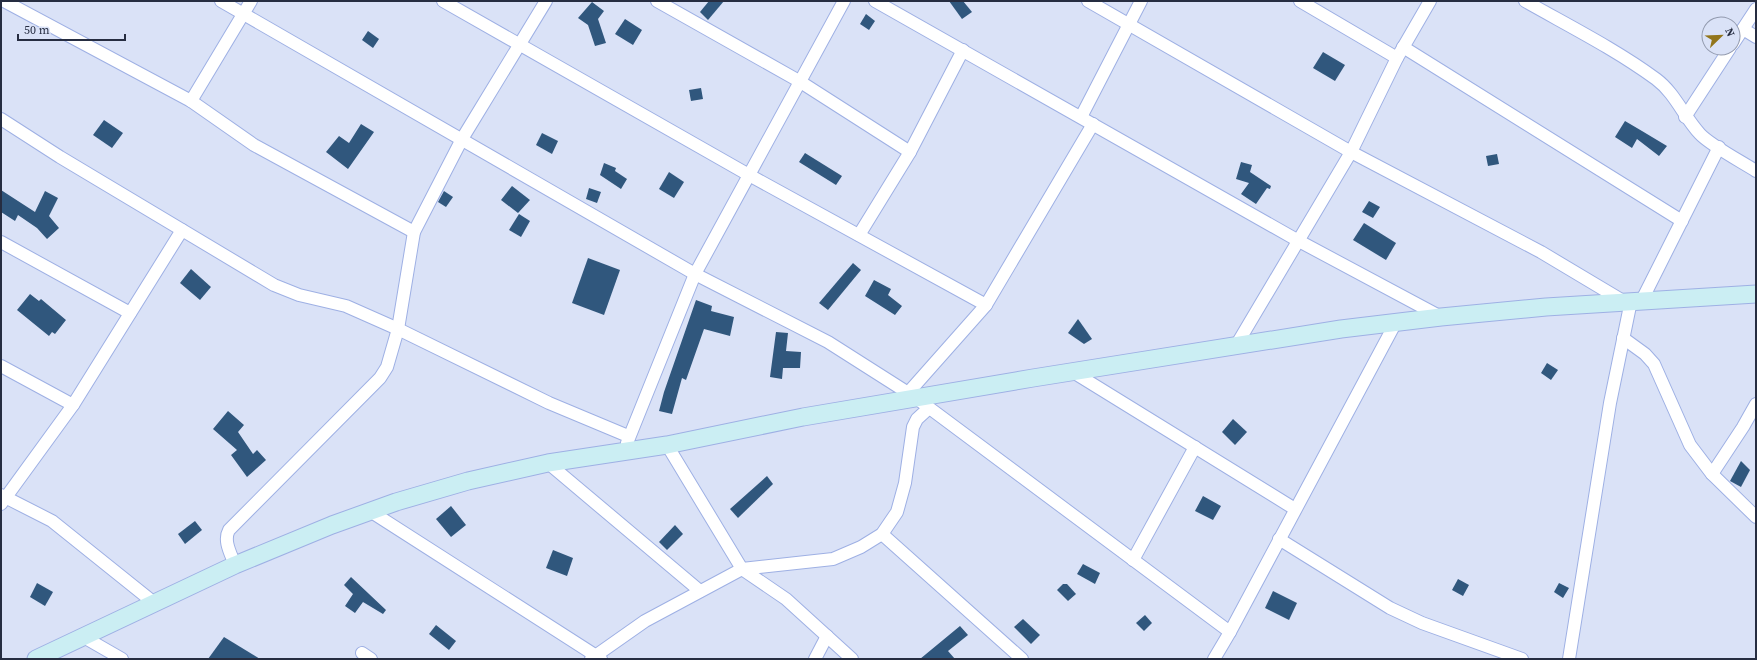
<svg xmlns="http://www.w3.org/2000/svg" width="1757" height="660" viewBox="0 0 1757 660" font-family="'Source Serif 4',serif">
  <rect width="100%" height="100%" fill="#dae2f7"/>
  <!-- building -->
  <g fill="#30577d">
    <polygon points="709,1 724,1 708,20 700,12"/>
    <polygon points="949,1 963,1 972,12 962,19"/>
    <polygon points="592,2 604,11 598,19 606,43 595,46 588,25 578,18"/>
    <polygon points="866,14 875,21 869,30 860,24"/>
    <polygon points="625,19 642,30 633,45 615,34"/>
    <polygon points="368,31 379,39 373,48 362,40"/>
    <polygon points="1323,52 1345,65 1335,81 1313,68"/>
    <polygon points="701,88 703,99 691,101 689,90"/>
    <polygon points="104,120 123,133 112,148 93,135"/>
    <polygon points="1625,121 1642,131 1667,146 1659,156 1637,139 1632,148 1615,137"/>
    <polygon points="361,124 374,132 348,169 326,152 339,136 349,143"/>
    <polygon points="542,133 558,141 552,154 536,145"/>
    <polygon points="805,153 842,176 836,185 799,162"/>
    <polygon points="1497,154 1499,164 1488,166 1486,156"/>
    <polygon points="1241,162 1252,165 1250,172 1271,186 1270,189 1267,188 1256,204 1241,194 1249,183 1236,179"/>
    <polygon points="604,163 616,168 615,171 627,179 621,189 600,175"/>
    <polygon points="669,172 684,182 674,198 659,189"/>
    <polygon points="512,186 530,200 518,213 501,200"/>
    <polygon points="589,188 601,192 597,203 586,199"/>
    <polygon points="1,190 35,212 45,191 58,198 49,216 59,228 47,239 37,228 18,215 15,221 1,212"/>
    <polygon points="444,191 453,197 446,207 438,202"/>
    <polygon points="1369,201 1380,207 1373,218 1362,212"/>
    <polygon points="519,214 530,221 521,237 509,230"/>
    <polygon points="1364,223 1396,243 1386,260 1353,240"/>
    <polygon points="588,258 620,270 604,315 572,303"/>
    <polygon points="853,263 861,270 828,310 819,303"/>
    <polygon points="191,269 211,287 200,300 180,283"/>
    <polygon points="874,280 891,289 888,295 902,306 895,315 865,296"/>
    <polygon points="30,294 39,301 41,299 66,320 55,334 52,332 49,336 17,310"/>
    <polygon points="696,300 712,306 711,311 734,317 730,336 704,329 686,380 682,378 672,414 659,411 664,392"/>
    <polygon points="1078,319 1092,339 1084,344 1068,333"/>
    <polygon points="776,332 788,333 786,351 801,352 800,368 783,368 782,379 770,377"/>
    <polygon points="1547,363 1558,370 1551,380 1541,373"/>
    <polygon points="228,411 244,425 238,432 253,454 257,450 266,460 247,477 231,455 237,450 213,429"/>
    <polygon points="1233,419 1247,432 1235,445 1222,432"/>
    <polygon points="1741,461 1750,470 1741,487 1730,481"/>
    <polygon points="767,476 773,484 738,518 730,509"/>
    <polygon points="1203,496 1221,506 1213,520 1195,511"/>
    <polygon points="451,506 466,525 451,537 436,519"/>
    <polygon points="195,521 202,530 185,544 178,534"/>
    <polygon points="675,525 683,534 667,550 659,542"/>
    <polygon points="553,550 573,558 567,576 546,568"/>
    <polygon points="1083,564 1100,573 1095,584 1077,574"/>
    <polygon points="351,577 386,610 383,614 363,602 355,613 345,606 353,594 344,585"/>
    <polygon points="1458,579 1469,585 1463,596 1452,590"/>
    <polygon points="37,583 53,592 45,606 30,597"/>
    <polygon points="1559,583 1569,588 1563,598 1554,592"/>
    <polygon points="1063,584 1067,584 1076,594 1068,601 1057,590"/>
    <polygon points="1273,591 1297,603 1289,620 1265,608"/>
    <polygon points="1145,615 1152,623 1144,631 1136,623"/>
    <polygon points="1023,619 1040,635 1031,644 1014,627"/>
    <polygon points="436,625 456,641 449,650 429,634"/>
    <polygon points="960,626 968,635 948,651 955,659 920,659"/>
    <polygon points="224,637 260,659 208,659"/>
  </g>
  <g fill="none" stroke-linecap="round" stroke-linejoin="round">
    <!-- minor casing -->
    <g stroke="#9eb0e4" stroke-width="14">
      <g id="minor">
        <polyline points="4,1 191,101 254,145 414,232"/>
        <polyline points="221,1 695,274 828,342 916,398 1230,632"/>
        <polyline points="443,1 749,175 986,305"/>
        <polyline points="657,1 799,81 910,152"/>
        <polyline points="875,1 1297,240 1441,317"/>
        <polyline points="1088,1 1351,152 1541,252 1623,301"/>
        <polyline points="1300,1 1397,58"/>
        <path d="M1525,1C1569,26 1615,49 1656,79C1675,93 1684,117 1700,134C1710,145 1742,162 1756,171"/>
        <polyline points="1743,29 1756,37"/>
        <polyline points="1733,44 1756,9"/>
        <polyline points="1403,47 1682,221"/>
        <polyline points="191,101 251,1"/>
        <polyline points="1081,117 1141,1"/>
        <polyline points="1685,117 1730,48"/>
        <polyline points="1,119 60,157 274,285 299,295 346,306 398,329 549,403 628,436"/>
        <polyline points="859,235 910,152 963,50"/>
        <polyline points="1,242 130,313"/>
        <polyline points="1642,300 1719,147"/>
        <polyline points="1623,338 1645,354 1654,364 1690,445 1712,474 1756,517"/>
        <polyline points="1237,344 1351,152 1397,58 1430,1"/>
        <polyline points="1,366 73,405"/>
        <polyline points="1073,372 1295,509"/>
        <polyline points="908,393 986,305 1093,124"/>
        <polyline points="627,443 695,274 844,1"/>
        <polyline points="667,445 742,569 786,599 852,659"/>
        <polyline points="548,463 700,591"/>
        <polyline points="1712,474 1743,427 1756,404"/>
        <polyline points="1,495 52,521 153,602"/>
        <polyline points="1,504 73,405 182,230"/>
        <polyline points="370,511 601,659"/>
        <polyline points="882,534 1022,659"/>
        <polyline points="1279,539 1390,608 1422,623 1522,659"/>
        <polyline points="1133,560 1195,447"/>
        <path d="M235,565C231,554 223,541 229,530L380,378L387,367L398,329L414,232L462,139L546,1"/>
        <polyline points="82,636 122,659"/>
        <polyline points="362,653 371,659"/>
        <polyline points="591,659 645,621 742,569 833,559 861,547 882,534 897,512 905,483 913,427 917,419 929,408"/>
        <polyline points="815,659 827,636"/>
        <polyline points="1214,659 1230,632 1396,322"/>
        <polyline points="1569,659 1610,403 1631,301"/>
      </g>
    </g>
    <!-- secondary casing -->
    <g stroke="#9eb0e4" stroke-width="19">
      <polyline id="secondary" points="36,659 235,565 332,525 396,502 468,481 548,463 667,445 803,417 1033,378 1341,329 1441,317 1546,307 1756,294"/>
    </g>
    <!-- minor -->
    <use href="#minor" stroke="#fff" stroke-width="12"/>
    <!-- secondary -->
    <use href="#secondary" stroke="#cbeef3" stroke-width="17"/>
  </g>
  <!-- border -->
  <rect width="1757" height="660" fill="none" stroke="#262d41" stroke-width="4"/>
  <!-- north arrow -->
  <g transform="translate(1721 36) rotate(67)"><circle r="19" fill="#dae2f7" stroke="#929aae"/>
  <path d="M0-3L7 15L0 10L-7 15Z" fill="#92751b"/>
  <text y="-6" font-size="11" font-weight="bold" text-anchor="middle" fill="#262d41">N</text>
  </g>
  <!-- scale -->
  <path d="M18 34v6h107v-6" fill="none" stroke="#262d41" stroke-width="2"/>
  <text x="24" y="34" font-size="12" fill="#262d41" stroke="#dae2f7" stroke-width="3" paint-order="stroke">50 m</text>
</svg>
